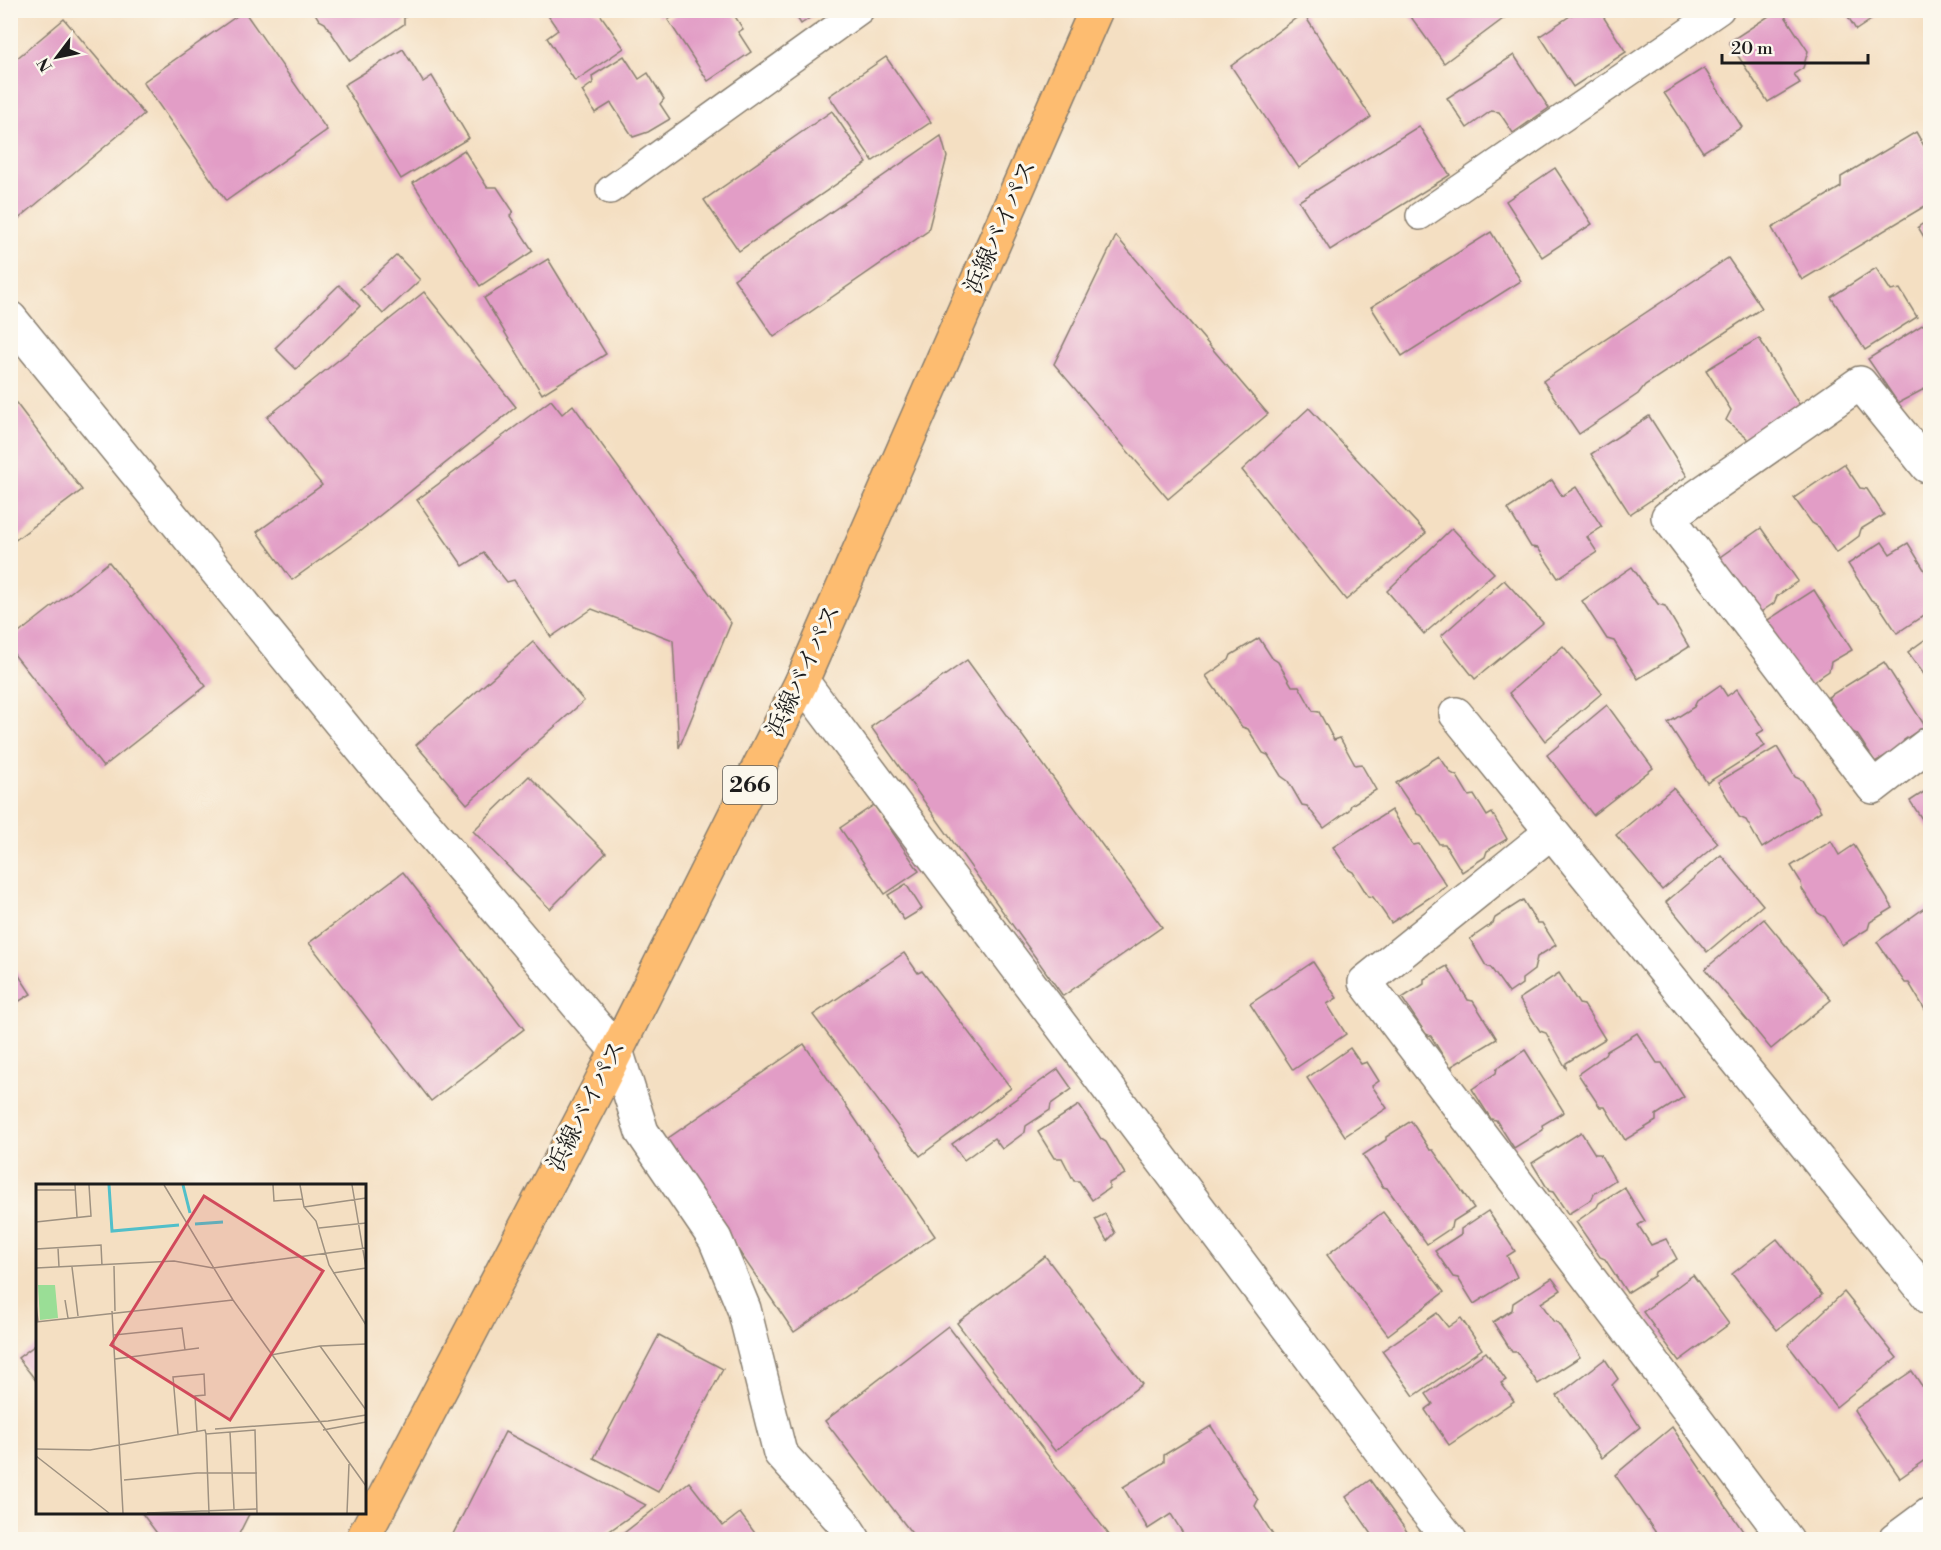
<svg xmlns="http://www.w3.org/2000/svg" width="1941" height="1550" viewBox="0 0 1941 1550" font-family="'Libre Bodoni','Noto Serif JP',serif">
  <rect width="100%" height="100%" fill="#fbf7ec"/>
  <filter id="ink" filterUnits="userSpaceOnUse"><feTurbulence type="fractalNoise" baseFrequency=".0167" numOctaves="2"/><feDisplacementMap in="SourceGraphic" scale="12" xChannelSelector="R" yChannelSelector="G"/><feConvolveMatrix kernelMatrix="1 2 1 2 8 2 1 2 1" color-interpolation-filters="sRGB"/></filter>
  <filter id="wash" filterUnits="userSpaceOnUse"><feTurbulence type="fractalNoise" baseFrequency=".008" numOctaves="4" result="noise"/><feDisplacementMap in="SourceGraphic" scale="24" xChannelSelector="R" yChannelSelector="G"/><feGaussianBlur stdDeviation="1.35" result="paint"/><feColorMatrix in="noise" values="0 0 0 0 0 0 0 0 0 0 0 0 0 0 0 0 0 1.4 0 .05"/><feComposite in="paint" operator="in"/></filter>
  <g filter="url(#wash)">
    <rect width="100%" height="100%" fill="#f4dfc2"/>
    <g id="blocks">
      <!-- building -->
      <g fill="#e29dc6">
        <polygon points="313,10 416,10 404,18 404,24 350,61 325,23 319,20"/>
        <polygon points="548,10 592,10 600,14 624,48 575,81 547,38 558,30 547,14"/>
        <polygon points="655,10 668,10 659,17"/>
        <polygon points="683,10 731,10 743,29 738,32 751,52 708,81 668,20"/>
        <polygon points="792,10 821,10 801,24"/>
        <polygon points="1406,10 1515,10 1444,63"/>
        <polygon points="1579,10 1599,10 1626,52 1573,87 1540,36"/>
        <polygon points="1778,10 1781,10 1808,51 1803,68 1794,74 1800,83 1768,102 1729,42"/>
        <polygon points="1844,10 1886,10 1856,30"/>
        <polygon points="244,11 327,130 226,201 143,82"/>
        <polygon points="1303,13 1371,117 1299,168 1231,66"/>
        <polygon points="64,19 144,114 10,226 10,64"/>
        <polygon points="403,49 423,82 432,76 469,138 401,179 344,85"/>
        <polygon points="1514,55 1549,108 1513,133 1499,112 1491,111 1467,128 1447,98"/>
        <polygon points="624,56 639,79 648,73 664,99 660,104 670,119 648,132 633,137 611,103 595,113 582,91 593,83 592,76"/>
        <polygon points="886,57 931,122 873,161 829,96"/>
        <polygon points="1704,68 1742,127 1703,152 1664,93"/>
        <polygon points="832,111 867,163 739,251 704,200"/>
        <polygon points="1419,126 1450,175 1330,250 1299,201"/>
        <polygon points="1916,132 1930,156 1930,203 1802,280 1772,228 1841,187 1841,177"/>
        <polygon points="941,136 947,157 928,231 774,337 734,279"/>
        <polygon points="464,150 487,187 497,187 513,211 510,216 533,251 480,286 413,183"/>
        <polygon points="1555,168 1592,224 1542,257 1506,201"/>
        <polygon points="1930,219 1930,247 1918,227"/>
        <polygon points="1491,232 1521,281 1402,356 1371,307"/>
        <polygon points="1116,236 1268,414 1168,499 1054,364"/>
        <polygon points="397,255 420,280 383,314 360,289"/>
        <polygon points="1728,258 1762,308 1645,385 1638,394 1579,434 1543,381"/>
        <polygon points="548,259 606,354 542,394 484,298"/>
        <polygon points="1876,268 1891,291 1900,289 1917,317 1865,350 1831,297"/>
        <polygon points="339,285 360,306 296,369 275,348"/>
        <polygon points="424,292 516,407 359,532 292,580 257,532 322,485 267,417"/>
        <polygon points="1930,320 1930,386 1898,403 1868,359"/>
        <polygon points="1759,338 1802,409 1749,440 1726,420 1731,410 1706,370"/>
        <polygon points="13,399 82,490 10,544 10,400"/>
        <polygon points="551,400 562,414 573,405 731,623 679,748 673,640 592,609 551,637 514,580 507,582 484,553 463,566 417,500"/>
        <polygon points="1309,408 1426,533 1346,600 1242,470"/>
        <polygon points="1649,416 1687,476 1630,514 1591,454"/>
        <polygon points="1844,464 1860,488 1867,489 1884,515 1861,529 1859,536 1836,553 1819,527 1812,523 1794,498"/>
        <polygon points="1552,480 1562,496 1576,487 1602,527 1587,537 1597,552 1558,578 1538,548 1531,547 1508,509"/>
        <polygon points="1452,528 1494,573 1424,634 1387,591"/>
        <polygon points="1761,528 1798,581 1777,596 1774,603 1749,620 1710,564"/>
        <polygon points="1882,542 1890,554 1908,543 1930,579 1930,611 1897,633 1878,604 1871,600 1848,564"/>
        <polygon points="109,562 206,686 103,767 10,649 10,640"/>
        <polygon points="1632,567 1658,604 1665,606 1689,647 1638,679 1614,641 1607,639 1582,601"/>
        <polygon points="1504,580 1543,623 1475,679 1441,636"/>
        <polygon points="1814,590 1852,650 1831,662 1829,671 1805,687 1757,627"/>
        <polygon points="1930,636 1930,683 1908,652"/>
        <polygon points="1259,638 1272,658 1278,662 1292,686 1299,686 1313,711 1319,712 1334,740 1340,738 1355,765 1361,764 1376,790 1351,805 1349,810 1324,828 1307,806 1302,805 1288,781 1281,776 1268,755 1263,753 1248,729 1242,727 1206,676 1229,660 1231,655"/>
        <polygon points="533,642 584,701 467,804 416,745"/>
        <polygon points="1563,646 1602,693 1545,741 1509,693"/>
        <polygon points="967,660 1162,927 1063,996 871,727"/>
        <polygon points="1884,662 1925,726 1904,740 1901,747 1875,762 1857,734 1850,731 1828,697"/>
        <polygon points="1720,685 1727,696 1737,689 1764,730 1757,734 1765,746 1707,783 1668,723 1694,707 1697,701"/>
        <polygon points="1607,705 1653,768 1593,815 1547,755"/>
        <polygon points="1777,747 1795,777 1802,780 1821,811 1762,848 1746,820 1739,817 1718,782"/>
        <polygon points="1439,756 1451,773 1457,776 1469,796 1474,795 1487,816 1492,813 1507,839 1487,851 1485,857 1462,872 1445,844 1439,844 1422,816 1417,814 1396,783"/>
        <polygon points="529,776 606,853 550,909 473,831"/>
        <polygon points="1673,788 1718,843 1662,890 1616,835"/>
        <polygon points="1930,788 1930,831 1910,801"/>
        <polygon points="874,805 919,871 885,894 840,828"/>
        <polygon points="1391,810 1413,845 1419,844 1447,886 1391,923 1373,897 1368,896 1353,872 1349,870 1333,847"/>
        <polygon points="1831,841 1839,855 1854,845 1893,908 1870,922 1868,929 1842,945 1825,917 1818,913 1802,889 1801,882 1791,866"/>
        <polygon points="1721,855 1763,905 1707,952 1666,902"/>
        <polygon points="403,872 524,1029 431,1101 309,943"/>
        <polygon points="906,884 922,909 904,920 888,895"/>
        <polygon points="1523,900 1537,923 1542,923 1556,945 1537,957 1534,970 1522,979 1522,984 1509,993 1491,968 1486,966 1470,939 1493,923 1495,918"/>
        <polygon points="1930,904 1930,1018 1909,983 1905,983 1877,942"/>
        <polygon points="1764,919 1831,1000 1771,1049 1705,969"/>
        <polygon points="904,953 918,973 922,971 1011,1088 920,1156 813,1015"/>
        <polygon points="10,962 31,994 10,1007"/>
        <polygon points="1313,962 1337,998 1327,1004 1346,1034 1293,1070 1250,1004"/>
        <polygon points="1447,966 1468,1000 1473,1001 1497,1039 1452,1066 1452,1071 1431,1036 1426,1034 1402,998 1424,984 1424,979"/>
        <polygon points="1559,973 1579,1004 1584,1005 1605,1039 1566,1063 1566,1068 1546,1033 1540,1031 1519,999"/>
        <polygon points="1637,1033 1657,1063 1662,1063 1684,1097 1656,1115 1656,1121 1625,1140 1605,1107 1600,1107 1578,1074 1605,1055 1607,1051"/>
        <polygon points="804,1044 935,1236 794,1332 664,1141"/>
        <polygon points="1350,1048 1361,1064 1367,1062 1379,1081 1372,1086 1387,1108 1345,1136 1307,1078"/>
        <polygon points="1525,1050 1564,1112 1542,1125 1543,1130 1514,1148 1496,1120 1491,1119 1472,1089 1496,1073 1497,1068"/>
        <polygon points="1058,1069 1072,1089 1051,1104 1050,1110 1026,1126 1025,1132 1002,1149 994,1138 964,1160 952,1144"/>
        <polygon points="1079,1105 1101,1139 1106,1142 1125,1174 1109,1183 1109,1188 1092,1200 1079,1181 1074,1181 1062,1158 1054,1158 1038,1132"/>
        <polygon points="1411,1121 1430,1150 1433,1150 1474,1208 1452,1222 1451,1228 1427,1244 1387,1188 1383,1187 1363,1155 1386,1140 1386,1137"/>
        <polygon points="1581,1132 1595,1154 1600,1154 1615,1180 1594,1194 1592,1199 1568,1214 1553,1192 1549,1191 1532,1163"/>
        <polygon points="1624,1187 1645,1221 1638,1225 1651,1245 1666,1239 1677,1259 1655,1272 1654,1276 1627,1293 1605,1259 1600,1257 1576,1222 1597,1207 1599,1203"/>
        <polygon points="1488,1211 1515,1251 1507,1256 1517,1277 1474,1304 1458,1278 1453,1277 1435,1251 1461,1234 1461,1229"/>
        <polygon points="1383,1212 1444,1292 1388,1335 1327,1255"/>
        <polygon points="1105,1214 1115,1233 1107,1241 1095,1219"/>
        <polygon points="1777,1239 1822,1295 1777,1330 1732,1274"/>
        <polygon points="1045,1256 1142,1384 1055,1451 957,1323"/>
        <polygon points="1693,1275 1729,1324 1679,1361 1643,1312"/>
        <polygon points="1552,1278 1561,1290 1541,1303 1553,1321 1558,1323 1580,1357 1538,1384 1517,1352 1512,1352 1493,1322 1512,1310 1513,1303"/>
        <polygon points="1844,1292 1897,1358 1836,1407 1788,1345"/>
        <polygon points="1437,1313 1448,1327 1461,1318 1482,1349 1414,1396 1382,1351"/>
        <polygon points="948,1326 1113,1540 917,1540 825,1421"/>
        <polygon points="659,1335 723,1369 658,1492 594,1458"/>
        <polygon points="38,1343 38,1383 18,1358"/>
        <polygon points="1486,1352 1506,1380 1501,1383 1514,1401 1449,1445 1425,1410 1433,1404 1426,1394"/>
        <polygon points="1605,1359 1618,1379 1612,1385 1640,1427 1602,1458 1557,1396"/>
        <polygon points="1912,1371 1930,1398 1930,1457 1900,1478 1854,1410"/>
        <polygon points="1211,1426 1258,1500 1255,1506 1276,1540 1187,1540 1171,1514 1148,1529 1123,1487 1164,1462 1164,1455"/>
        <polygon points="1672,1427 1749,1540 1661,1540 1615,1475"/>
        <polygon points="505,1432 646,1505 597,1540 450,1540"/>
        <polygon points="1370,1480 1413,1540 1376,1540 1346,1497"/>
        <polygon points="689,1482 723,1526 740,1513 760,1540 615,1540"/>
        <polygon points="141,1512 250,1512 236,1540 162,1540"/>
      </g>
    </g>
  </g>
  <g filter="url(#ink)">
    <use href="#blocks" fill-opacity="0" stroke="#887e6f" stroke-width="1.5"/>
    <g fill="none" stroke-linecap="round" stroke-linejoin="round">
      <!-- service casing -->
      <g stroke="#887e6f" stroke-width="30">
        <g id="service">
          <polyline points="610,190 860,10"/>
          <polyline points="1420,216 1720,10"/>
        </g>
      </g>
      <!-- minor casing -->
      <g stroke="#887e6f" stroke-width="36">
        <g id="minor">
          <polyline points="10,318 379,770 616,1050 642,1132 715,1239 744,1309 780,1453 841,1520 854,1540"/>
          <polyline points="1930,463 1927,466 1860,383 1668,517 1873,787 1930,743"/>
          <polyline points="802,681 1424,1508 1450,1540"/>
          <polyline points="1456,714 1930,1298"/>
          <polyline points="1551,832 1365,982 1787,1540"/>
          <polyline points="1895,1540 1930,1514"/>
        </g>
      </g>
      <!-- trunk casing -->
      <g stroke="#887e6f" stroke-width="36">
        <polyline id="trunk" points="362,1540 597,1090 802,681 1096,10"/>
      </g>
      <!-- service -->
      <use href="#service" stroke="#fff" stroke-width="27"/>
      <!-- minor -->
      <use href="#minor" stroke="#fff" stroke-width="33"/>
      <!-- trunk -->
      <use href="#trunk" stroke="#fdbc6f" stroke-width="33"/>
    </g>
  </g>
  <g text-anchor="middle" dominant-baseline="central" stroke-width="6" stroke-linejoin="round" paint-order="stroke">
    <!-- shield labels -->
    <rect fill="#fbf7ec" stroke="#5f5e5a" stroke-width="1.5" x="723" y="766" width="54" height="38" rx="4.5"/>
    <g font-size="22" font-weight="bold" fill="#1c1c1c">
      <text x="750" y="785">266</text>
    </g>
    <!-- street labels -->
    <g font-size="24" fill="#1c1c1c" stroke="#fbf7ec">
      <text transform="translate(1001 227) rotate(-66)">浜線バイパス</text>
      <text transform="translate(804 671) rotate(-65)">浜線バイパス</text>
      <text transform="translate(587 1106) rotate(-63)">浜線バイパス</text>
    </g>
  </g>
  <!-- overview -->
  <g transform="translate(36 1184)">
    <rect width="330" height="330" fill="#f4dfc2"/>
    <path d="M2,101H19L22,134L4,136Z" fill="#9ade96"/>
    <path fill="none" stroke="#51bfc9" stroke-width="3" d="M73,1L76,47L143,41M147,1L154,29M159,40L187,38"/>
    <path fill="none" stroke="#9e9180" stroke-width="1.5" d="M39,1L41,33M128,1L197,116L330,302M237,1L238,17L266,15M264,1L268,23L280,37L293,81L330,141M316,1L330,84M0,6H40M268,23L330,14M0,38L55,32L53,1M283,44L330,39M22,64L23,83M0,65L65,61L66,82M78,82L79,127M36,83L42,132M0,84L138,77L177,84L330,64M297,89L330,84M29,116L32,134M0,120L2,138M76,127L87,329M0,138L197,116M78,151L146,144L149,166M284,162L330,226M235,171L284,162L330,160M79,175L163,164M179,245L292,237L330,231M287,246L330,238M194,248L198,325M142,250L137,193L168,190L169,211L159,212L161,248M170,250L173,329M0,265L54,266L169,246L170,250L219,246L221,329M0,272L73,329M88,296L161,289H221M111,329L221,325M311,329L313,280"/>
    <path fill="#d1495b" fill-opacity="0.15" stroke="#d1495b" stroke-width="3" d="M168,12L287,87L194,236L75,161Z"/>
    <rect width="330" height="330" fill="none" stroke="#1c1c1c" stroke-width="3"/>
  </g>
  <!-- margin -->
  <rect width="1941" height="1550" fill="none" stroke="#fbf7ec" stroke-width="36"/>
  <!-- north arrow -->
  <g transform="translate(57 57) rotate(238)" stroke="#fbf7ec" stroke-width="4.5" paint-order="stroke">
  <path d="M0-4.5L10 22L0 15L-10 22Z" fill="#1c1c1c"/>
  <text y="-9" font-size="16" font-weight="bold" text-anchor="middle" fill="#1c1c1c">N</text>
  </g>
  <!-- scale -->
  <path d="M1722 54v9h146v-9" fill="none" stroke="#1c1c1c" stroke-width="3"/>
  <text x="1731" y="54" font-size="18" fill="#1c1c1c" stroke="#fbf7ec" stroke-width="4.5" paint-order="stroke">20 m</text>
</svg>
